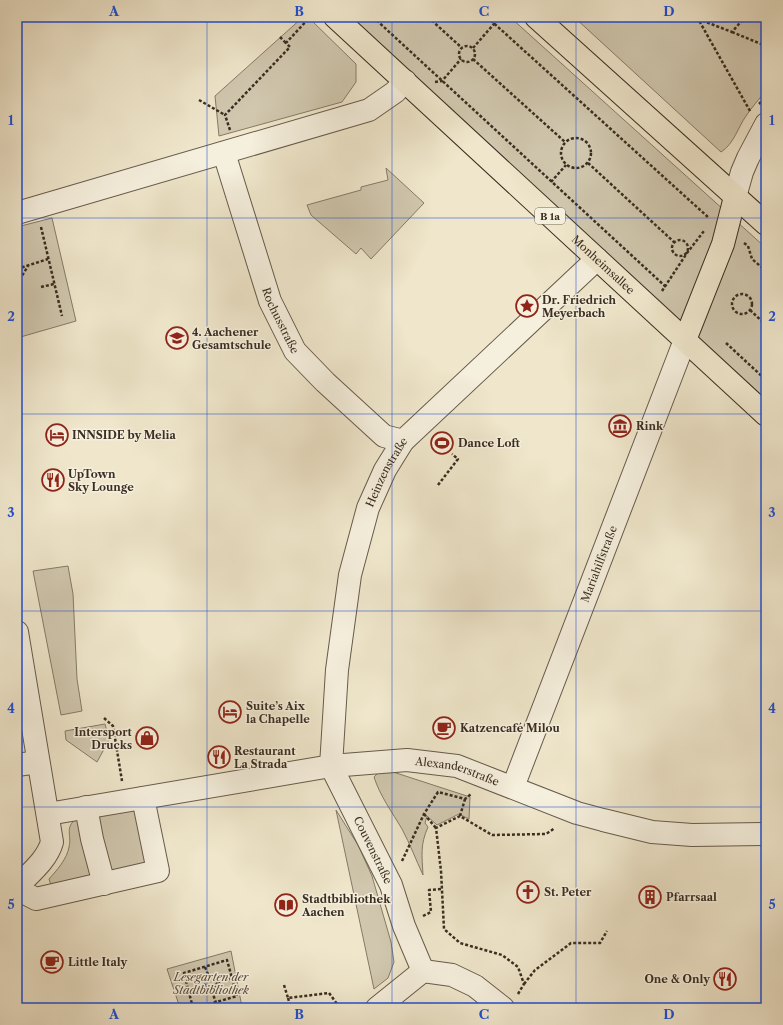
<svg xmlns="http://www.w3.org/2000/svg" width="783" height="1025" viewBox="0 0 783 1025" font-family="'Libre Caslon Text',serif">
  <rect width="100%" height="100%" fill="#efe6cb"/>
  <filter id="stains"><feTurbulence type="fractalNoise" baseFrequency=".005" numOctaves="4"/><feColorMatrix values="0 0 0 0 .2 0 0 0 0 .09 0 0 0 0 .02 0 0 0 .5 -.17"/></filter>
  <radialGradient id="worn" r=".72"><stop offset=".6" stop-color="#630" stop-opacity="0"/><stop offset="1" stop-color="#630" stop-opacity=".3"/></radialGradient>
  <!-- green -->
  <g fill="#d0c7ae" stroke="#857a68">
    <polygon points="303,17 308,17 356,64 356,82 342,102 219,136 215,96"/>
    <polygon points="347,17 510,17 766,248 766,403"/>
    <path d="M574,17H766V91C759,99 752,107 746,116C738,127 734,144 721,152Z"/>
    <polygon points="386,168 424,203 371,259 361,248 356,254 311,215 307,205 361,190 361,187 388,180"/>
    <polygon points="52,218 76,321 17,338 17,227"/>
    <polygon points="68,566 73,594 77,679 82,711 61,715 33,571"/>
    <polygon points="105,724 109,740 97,762 66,740 65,731"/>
    <path d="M387,770L470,797L469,819L459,814L437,825L427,816L425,823L428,827C420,845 422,855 423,875C416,860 410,844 402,829C392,812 380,796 374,777L380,771Z"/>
    <path d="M137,807L149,865L52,888L49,879C57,870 67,859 69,847C72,834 64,828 77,818Z"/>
    <polygon points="336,810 358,845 372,876 391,942 394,962 388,978 374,989"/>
    <polygon points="231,951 242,1007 180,1008 167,969"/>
  </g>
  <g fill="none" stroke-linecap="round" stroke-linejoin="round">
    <!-- minor casing -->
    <g stroke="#675b4c" stroke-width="24">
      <g id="minor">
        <path id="s1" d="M224,153L270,301L295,351L325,382L384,436L403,441"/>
        <polyline points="735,197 742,172 748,158 766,124"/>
        <polyline points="17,213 369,110 395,92 405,81"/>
        <path d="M17,632L52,842C47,860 30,873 17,887"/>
        <polyline points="17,765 38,762"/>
        <path id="s2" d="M513,787L685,340"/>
        <polyline points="86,807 92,839 104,884"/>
        <path id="s3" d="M48,814L331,766L407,760L457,766L577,813L603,820L652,832L692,835L766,834"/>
        <polyline points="17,889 36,899 158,871 143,798"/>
        <path id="s4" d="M423,971L404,926L391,885L331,766L337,670L350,575L368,508L385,470L403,441L597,259"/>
        <polyline points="423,971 452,975 475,986 503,1008"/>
        <polyline points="377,1008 423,971"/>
      </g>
    </g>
    <!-- major casing -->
    <g stroke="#3a2d21" stroke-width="24">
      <g id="major">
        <path id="s5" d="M335,17L766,415"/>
        <polyline points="536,17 766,224"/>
        <polyline points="685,340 723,244 735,197"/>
      </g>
    </g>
    <!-- path -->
    <g stroke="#3a2d21" stroke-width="2.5" stroke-dasharray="3 2" stroke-linecap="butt">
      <polyline points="373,17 666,287"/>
      <polyline points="428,17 462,48"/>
      <polyline points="487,17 709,218"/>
      <polyline points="693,17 732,32 745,17"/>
      <polyline points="697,17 750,111"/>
      <polyline points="732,32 766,46"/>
      <polyline points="280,37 286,43"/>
      <circle cx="467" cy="54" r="8"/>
      <polyline points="473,48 500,17"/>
      <polyline points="473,59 565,142"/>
      <polyline points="435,82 442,81 461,59"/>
      <polyline points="199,100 225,115"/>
      <polyline points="759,104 766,97"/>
      <polyline points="230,130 225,115 290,47 286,43 310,17"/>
      <circle cx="576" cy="153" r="15"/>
      <polyline points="588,163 674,242"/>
      <polyline points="551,182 566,165"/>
      <polyline points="41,227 62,316"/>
      <circle cx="680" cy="248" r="8"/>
      <polyline points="744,243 748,246 752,259 766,271"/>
      <polyline points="17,269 48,259"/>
      <polyline points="17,284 28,266"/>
      <polyline points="41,287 54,284"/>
      <polyline points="662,291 687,253 704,231"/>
      <circle cx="742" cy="304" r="10"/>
      <polyline points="750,310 766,325"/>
      <polyline points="726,343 766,380"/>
      <polyline points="438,485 458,459 452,454"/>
      <polyline points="104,718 113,726 122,781"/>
      <polyline points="424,814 436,828"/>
      <polyline points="460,816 465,799"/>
      <polyline points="402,861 424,814 438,792 465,799 471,794"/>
      <polyline points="423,916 431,912 429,890 442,889"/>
      <polyline points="205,967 209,977"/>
      <polyline points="218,982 212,991 204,986 209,977 218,982 237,977"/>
      <polyline points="524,984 535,970 571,943 600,943 607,931"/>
      <polyline points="284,985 288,998 329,993 340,1008"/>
      <polyline points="189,991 204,986"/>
      <polyline points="212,991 216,1003"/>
      <polyline points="518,994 524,984 518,967 502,955 460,943 444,929 441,871 436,828 460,816 492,835 546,834 555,828"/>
      <polyline points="288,998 291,1008"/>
      <polyline points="193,1008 184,973 227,960 237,996 196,1008"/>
    </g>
    <!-- minor -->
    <use href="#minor" stroke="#f5efdd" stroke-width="22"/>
    <!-- major -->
    <use href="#major" stroke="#efe6cb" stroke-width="22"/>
  </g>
  <!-- grid -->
  <path fill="none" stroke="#1d4ed8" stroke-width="1" stroke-opacity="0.55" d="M207,17V1008M392,17V1008M576,17V1008M17,218H766M17,414H766M17,611H766M17,807H766"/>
  <!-- icons -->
  <defs>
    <g id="sight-ring" transform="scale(1.15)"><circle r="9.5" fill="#f5efdd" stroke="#8f2418" stroke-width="1.5"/><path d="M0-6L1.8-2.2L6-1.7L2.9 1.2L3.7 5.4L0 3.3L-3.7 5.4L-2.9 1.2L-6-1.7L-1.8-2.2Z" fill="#8f2418"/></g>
    <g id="school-ring" transform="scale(1.15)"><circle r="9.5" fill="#f5efdd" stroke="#8f2418" stroke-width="1.5"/><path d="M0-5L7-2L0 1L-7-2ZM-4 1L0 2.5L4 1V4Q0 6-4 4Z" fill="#8f2418"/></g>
    <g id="museum-ring" transform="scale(1.15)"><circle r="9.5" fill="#f5efdd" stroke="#8f2418" stroke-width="1.5"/><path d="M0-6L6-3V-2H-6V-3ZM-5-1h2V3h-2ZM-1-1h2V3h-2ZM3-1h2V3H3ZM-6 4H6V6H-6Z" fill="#8f2418"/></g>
    <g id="hotel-ring" transform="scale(1.15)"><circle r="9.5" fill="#f5efdd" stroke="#8f2418" stroke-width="1.5"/><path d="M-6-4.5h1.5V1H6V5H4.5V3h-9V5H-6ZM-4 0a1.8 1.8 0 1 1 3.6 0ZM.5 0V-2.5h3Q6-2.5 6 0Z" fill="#8f2418"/></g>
    <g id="stadium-ring" transform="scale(1.15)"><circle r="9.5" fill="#f5efdd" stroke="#8f2418" stroke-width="1.5"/><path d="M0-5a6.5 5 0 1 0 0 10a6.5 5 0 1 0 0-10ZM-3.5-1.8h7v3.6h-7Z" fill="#8f2418"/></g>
    <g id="restaurant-ring" transform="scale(1.15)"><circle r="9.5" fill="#f5efdd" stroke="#8f2418" stroke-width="1.5"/><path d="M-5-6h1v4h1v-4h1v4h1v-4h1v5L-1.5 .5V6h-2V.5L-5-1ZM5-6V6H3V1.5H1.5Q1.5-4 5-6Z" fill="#8f2418"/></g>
    <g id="cafe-ring" transform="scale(1.15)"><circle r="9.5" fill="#f5efdd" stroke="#8f2418" stroke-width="1.5"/><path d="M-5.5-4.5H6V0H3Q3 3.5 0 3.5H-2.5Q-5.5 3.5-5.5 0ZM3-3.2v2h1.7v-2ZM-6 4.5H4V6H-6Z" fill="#8f2418"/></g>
    <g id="shop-ring" transform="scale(1.15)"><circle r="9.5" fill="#f5efdd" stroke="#8f2418" stroke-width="1.5"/><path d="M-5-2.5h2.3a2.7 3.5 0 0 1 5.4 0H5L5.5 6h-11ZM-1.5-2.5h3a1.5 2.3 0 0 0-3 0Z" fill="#8f2418"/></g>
    <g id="church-ring" transform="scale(1.15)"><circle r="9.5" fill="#f5efdd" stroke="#8f2418" stroke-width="1.5"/><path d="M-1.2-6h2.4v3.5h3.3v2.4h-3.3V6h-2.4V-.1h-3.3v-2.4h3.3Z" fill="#8f2418"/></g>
    <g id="building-ring" transform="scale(1.15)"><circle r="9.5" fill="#f5efdd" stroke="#8f2418" stroke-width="1.5"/><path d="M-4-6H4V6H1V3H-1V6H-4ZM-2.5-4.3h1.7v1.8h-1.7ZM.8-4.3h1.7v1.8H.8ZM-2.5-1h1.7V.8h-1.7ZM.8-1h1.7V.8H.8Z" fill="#8f2418"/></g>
    <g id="library-ring" transform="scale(1.15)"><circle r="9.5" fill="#f5efdd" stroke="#8f2418" stroke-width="1.5"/><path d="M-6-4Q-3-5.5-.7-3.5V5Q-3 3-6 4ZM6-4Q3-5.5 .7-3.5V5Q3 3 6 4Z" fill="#8f2418"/></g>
  </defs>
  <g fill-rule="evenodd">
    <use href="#sight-ring" x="527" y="306"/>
    <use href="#school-ring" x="177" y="338"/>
    <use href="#museum-ring" x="620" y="426"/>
    <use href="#hotel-ring" x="57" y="435"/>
    <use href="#stadium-ring" x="442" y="443"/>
    <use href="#restaurant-ring" x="53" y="480"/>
    <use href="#hotel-ring" x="230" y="712"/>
    <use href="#cafe-ring" x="444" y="728"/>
    <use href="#shop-ring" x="147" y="738"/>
    <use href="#restaurant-ring" x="219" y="757"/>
    <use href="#church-ring" x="528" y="892"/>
    <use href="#building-ring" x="650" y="897"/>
    <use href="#library-ring" x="286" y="905"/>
    <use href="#cafe-ring" x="52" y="962"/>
    <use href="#restaurant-ring" x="725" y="979"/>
  </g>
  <g text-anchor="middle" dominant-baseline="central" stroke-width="3" stroke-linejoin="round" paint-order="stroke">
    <!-- shield labels -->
    <rect fill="#f5efdd" stroke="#726759" stroke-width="1" x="535" y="208" width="30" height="16" rx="3"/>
    <g font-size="10" font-weight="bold" fill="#3a2d21">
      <text x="550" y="216">B 1a</text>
    </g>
    <!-- street labels -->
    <g font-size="11" fill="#3a2d21" stroke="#f5efdd">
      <text stroke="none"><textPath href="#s5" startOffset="365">Monheimsallee</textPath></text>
      <text stroke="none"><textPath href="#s1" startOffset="177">Rochusstraße</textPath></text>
      <text stroke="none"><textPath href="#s4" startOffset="527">Heinzenstraße</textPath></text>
      <text stroke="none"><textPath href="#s2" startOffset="239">Mariahilfstraße</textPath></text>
      <text stroke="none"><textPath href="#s3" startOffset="415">Alexanderstraße</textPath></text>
      <text transform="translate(373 850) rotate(64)">Couvenstraße</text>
    </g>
    <!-- poi labels -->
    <g font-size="11" font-weight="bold" fill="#3a2d21" stroke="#f5efdd" text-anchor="start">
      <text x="542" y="300">Dr. Friedrich<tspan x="542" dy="13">Meyerbach</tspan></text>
      <text x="192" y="332">4. Aachener<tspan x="192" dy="13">Gesamtschule</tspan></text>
      <text x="636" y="426">Rink</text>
      <text x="72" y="435">INNSIDE by Melia</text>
      <text x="458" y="443">Dance Loft</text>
      <text x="68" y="474">UpTown<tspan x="68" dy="13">Sky Lounge</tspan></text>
      <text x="246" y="706">Suite’s Aix<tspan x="246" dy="13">la Chapelle</tspan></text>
      <text x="460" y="728">Katzencafé Milou</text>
      <text x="132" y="732" text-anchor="end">Intersport<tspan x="132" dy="13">Drucks</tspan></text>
      <text x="234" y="751">Restaurant<tspan x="234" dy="13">La Strada</tspan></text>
      <text x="544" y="892">St. Peter</text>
      <text x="666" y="897">Pfarrsaal</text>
      <text x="302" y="899">Stadtbibliothek<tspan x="302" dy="13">Aachen</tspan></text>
      <text x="68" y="962">Little Italy</text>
      <text x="710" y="979" text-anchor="end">One &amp; Only</text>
    </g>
    <!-- park labels -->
    <g font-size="11" font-style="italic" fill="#584c3d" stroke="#f5efdd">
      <text x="211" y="977">Lesegarten der<tspan x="211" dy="13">Stadtbibliothek</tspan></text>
    </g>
  </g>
  <!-- margin -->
  <rect width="783" height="1025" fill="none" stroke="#efe6cb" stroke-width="44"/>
  <rect x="22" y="22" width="739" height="981" fill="none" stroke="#1d4ed8" stroke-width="1.5"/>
  <g font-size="13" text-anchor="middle" font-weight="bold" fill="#1d4ed8">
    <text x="114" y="16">A</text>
    <text x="299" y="16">B</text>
    <text x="484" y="16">C</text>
    <text x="669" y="16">D</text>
    <text x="11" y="125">1</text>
    <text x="772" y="125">1</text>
    <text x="11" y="321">2</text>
    <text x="772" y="321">2</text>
    <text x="11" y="517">3</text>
    <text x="772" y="517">3</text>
    <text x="11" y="713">4</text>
    <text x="772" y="713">4</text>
    <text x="11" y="909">5</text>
    <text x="772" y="909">5</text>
    <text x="114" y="1019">A</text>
    <text x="299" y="1019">B</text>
    <text x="484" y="1019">C</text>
    <text x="669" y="1019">D</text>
  </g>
  <rect width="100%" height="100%" filter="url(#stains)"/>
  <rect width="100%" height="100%" fill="url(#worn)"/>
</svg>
